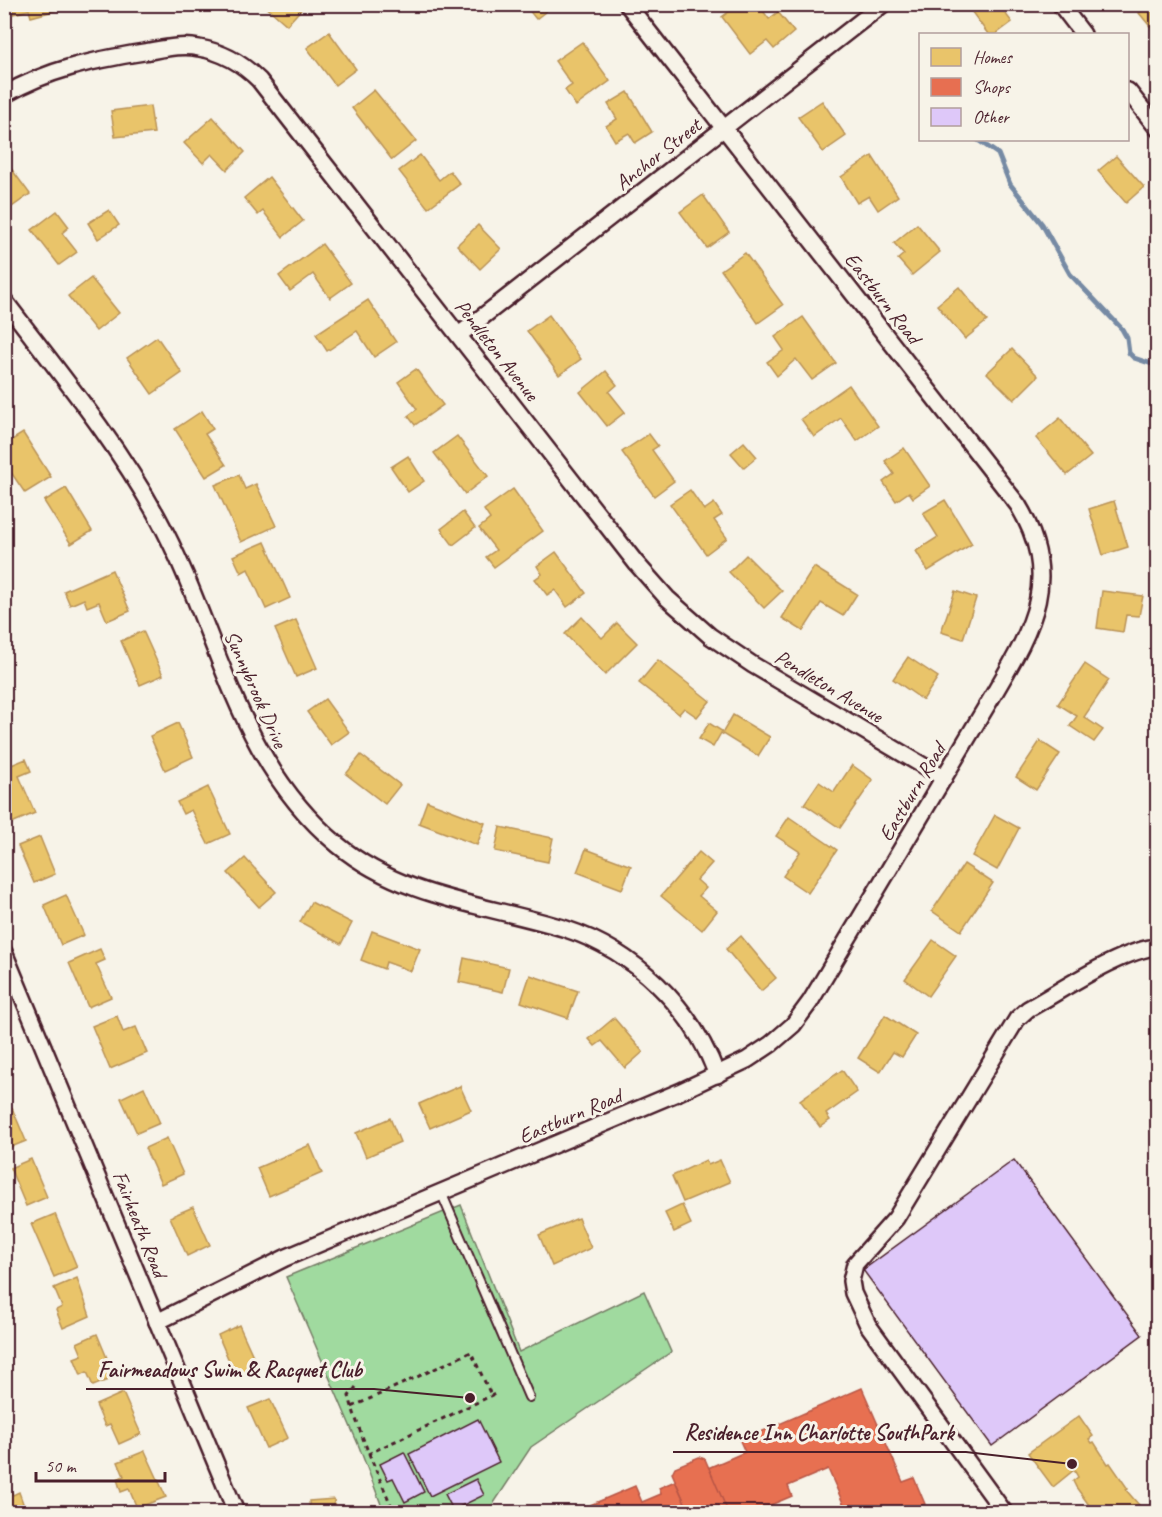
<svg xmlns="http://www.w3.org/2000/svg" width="1162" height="1517" viewBox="0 0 1162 1517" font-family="Caveat,sans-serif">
  <rect width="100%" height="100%" fill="#f7f3e8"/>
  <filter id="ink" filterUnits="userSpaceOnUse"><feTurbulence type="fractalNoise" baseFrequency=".0167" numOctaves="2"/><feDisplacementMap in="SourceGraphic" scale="12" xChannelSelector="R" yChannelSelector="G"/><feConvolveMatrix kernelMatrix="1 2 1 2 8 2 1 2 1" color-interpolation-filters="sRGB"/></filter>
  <g filter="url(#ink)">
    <!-- green -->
    <polygon fill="#a0da9f" stroke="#757c65" stroke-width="1.5" points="461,1205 519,1352 644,1291 671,1352 531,1447 488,1512 384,1512 358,1444 286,1277"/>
    <!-- homes -->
    <g fill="#e9c46a" stroke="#b99257" stroke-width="1.5">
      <polygon points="11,4 59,4 61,9 31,17 29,10 13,14"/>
      <polygon points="263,4 305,4 305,5 287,25"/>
      <polygon points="524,4 554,4 554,5 536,19"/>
      <polygon points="739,4 758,4 769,19 778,12 794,32 774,49 767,41 750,54 722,17"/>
      <polygon points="966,4 998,4 1012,22 996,34 988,34"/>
      <polygon points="1149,4 1158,4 1158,36 1139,13"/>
      <polygon points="329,32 356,69 335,85 307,48"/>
      <polygon points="582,42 610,81 576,106 565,90 572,85 555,61"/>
      <polygon points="374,90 416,141 392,160 352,108"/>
      <polygon points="628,92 652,132 635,143 629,133 615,141 606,126 617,119 608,104"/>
      <polygon points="822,101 846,136 823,152 798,117"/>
      <polygon points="150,106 154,133 115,137 111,111"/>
      <polygon points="213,117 245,152 227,170 212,154 203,163 184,143"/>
      <polygon points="420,155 439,180 450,171 460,184 428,208 399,171"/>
      <polygon points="872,156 898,196 878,210 869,196 857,203 841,177"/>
      <polygon points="1116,156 1144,187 1126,203 1098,171"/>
      <polygon points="4,159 30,194 9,209 4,203"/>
      <polygon points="269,177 303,221 283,237 263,211 258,215 244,198"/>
      <polygon points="703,195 729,232 707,248 680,212"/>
      <polygon points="109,210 119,225 98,239 88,223"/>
      <polygon points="57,211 69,227 62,233 77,252 59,265 32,230"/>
      <polygon points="917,224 940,252 912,275 898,259 904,254 894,243"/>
      <polygon points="478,225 501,249 480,269 457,245"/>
      <polygon points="322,244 351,283 330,298 313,274 290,291 279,276"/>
      <polygon points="745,253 783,305 758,323 721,270"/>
      <polygon points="91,278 119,313 96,331 68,296"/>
      <polygon points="959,287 987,321 965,339 937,305"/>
      <polygon points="368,300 396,342 374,357 357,331 327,351 316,334"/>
      <polygon points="549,315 581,359 559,375 527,331"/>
      <polygon points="803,317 836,363 812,380 796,359 777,376 767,362 784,350 775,337"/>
      <polygon points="157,337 182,373 152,394 127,358"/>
      <polygon points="1012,349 1038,376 1014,400 987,373"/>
      <polygon points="416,369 443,405 415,425 408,416 417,409 398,382"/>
      <polygon points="606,371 617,385 609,392 625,412 607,426 580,392"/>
      <polygon points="849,385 878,426 857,441 841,418 814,437 801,419"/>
      <polygon points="202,411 213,429 205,434 226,465 206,477 175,429"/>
      <polygon points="1060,418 1091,456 1067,475 1036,438"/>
      <polygon points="23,433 51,477 25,493 4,462 4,445"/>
      <polygon points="649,434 658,446 652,450 674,481 654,496 622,452"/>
      <polygon points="457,436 488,476 465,494 434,453"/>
      <polygon points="744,442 757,457 744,468 731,453"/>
      <polygon points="904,448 930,486 913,498 909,492 896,501 883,482 894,474 885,461"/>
      <polygon points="408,456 424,481 408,492 391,467"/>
      <polygon points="239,475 245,489 256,484 276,526 241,542 215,485"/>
      <polygon points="66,488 92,531 71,544 44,501"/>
      <polygon points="513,489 543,531 494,567 486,557 496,550 479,528 490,519 484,510"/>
      <polygon points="690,490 704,510 714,503 722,515 714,520 727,538 706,554 670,504"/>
      <polygon points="945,500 972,544 928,571 916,551 938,537 923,513"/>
      <polygon points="1114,501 1128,547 1103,555 1089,509"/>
      <polygon points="463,512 475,528 453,545 441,529"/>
      <polygon points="265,542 290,598 266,609 248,569 241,573 233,556"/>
      <polygon points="556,552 586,593 567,607 555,590 547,595 535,579 542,574 537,566"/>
      <polygon points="746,555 782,591 764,608 729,572"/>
      <polygon points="814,567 857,594 843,616 821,603 803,631 782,618"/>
      <polygon points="112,570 130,611 107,621 99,602 87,607 84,599 70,605 64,591"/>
      <polygon points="955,591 976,598 963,639 941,632"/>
      <polygon points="1102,591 1143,596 1139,616 1126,615 1123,632 1097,628"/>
      <polygon points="582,617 602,638 617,623 637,643 605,675 565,634"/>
      <polygon points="296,620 317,668 296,677 275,629"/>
      <polygon points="143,631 163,675 140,685 121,641"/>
      <polygon points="908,657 938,677 923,700 893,679"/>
      <polygon points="658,660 710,701 697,717 684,708 679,714 639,683"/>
      <polygon points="1085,664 1109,680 1084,717 1103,730 1094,742 1070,726 1077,716 1058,704"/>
      <polygon points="325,699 349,732 331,745 307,712"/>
      <polygon points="733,715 770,737 758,756 721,733 713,747 699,739 709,723 723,732"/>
      <polygon points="178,723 193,757 165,770 150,736"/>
      <polygon points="1040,741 1060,754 1036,790 1016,777"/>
      <polygon points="361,755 400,785 385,804 346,774"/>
      <polygon points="26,759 31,771 19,776 35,813 7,825 4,818 4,780 8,779 4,768"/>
      <polygon points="852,765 873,780 840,828 804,804 819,782 834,792"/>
      <polygon points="208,787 230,834 208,844 191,810 183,814 177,802"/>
      <polygon points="427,801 485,823 477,845 419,823"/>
      <polygon points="995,815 1019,828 997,870 972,856"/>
      <polygon points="789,817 837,850 808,893 783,876 800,852 776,836"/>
      <polygon points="500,827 553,838 548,862 495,851"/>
      <polygon points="40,837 55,874 34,883 18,846"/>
      <polygon points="586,849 631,866 622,889 577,872"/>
      <polygon points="699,852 712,863 697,880 706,888 699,896 717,911 702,930 661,896"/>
      <polygon points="245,858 276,892 259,907 228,873"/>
      <polygon points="964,864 993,883 961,931 932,911"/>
      <polygon points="66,895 84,935 61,945 44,905"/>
      <polygon points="311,902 352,923 341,944 300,922"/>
      <polygon points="372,931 420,949 411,971 386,962 384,969 361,960"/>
      <polygon points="741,936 776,978 761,991 726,949"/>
      <polygon points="933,940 956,956 928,996 905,979"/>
      <polygon points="100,949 105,960 96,964 111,997 88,1007 69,963"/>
      <polygon points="464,958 509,968 503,992 459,982"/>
      <polygon points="530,975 578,991 568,1018 521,1002"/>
      <polygon points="885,1015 916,1035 902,1057 893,1052 880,1072 858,1058"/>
      <polygon points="117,1016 123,1032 136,1027 147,1053 110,1069 92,1026"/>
      <polygon points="614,1018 643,1052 625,1068 602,1041 595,1046 589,1039"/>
      <polygon points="842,1070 857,1092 826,1114 830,1120 820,1127 800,1100"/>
      <polygon points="460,1086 471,1110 430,1128 419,1104"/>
      <polygon points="144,1087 160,1123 137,1133 121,1098"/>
      <polygon points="12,1108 26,1141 4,1150 4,1111"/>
      <polygon points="390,1118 400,1142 366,1157 356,1133"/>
      <polygon points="167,1138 183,1174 161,1184 145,1148"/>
      <polygon points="310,1145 322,1173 269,1196 257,1168"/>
      <polygon points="31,1159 47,1197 26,1206 10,1168"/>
      <polygon points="706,1160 708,1165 720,1160 730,1182 683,1202 672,1176"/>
      <polygon points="682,1205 691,1224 674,1232 665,1213"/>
      <polygon points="193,1207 210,1245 187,1256 170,1217"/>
      <polygon points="55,1214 77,1267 54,1277 31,1224"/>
      <polygon points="578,1218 591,1248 552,1266 539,1235"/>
      <polygon points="77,1278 90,1316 63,1328 56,1310 62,1307 54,1288"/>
      <polygon points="239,1325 258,1367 236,1377 218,1335"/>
      <polygon points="97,1334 115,1377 93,1386 87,1372 81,1375 74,1358 82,1355 77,1343"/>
      <polygon points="123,1393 141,1434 119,1444 110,1424 105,1426 96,1405"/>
      <polygon points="270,1399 288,1438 266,1448 248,1408"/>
      <polygon points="1079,1416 1093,1436 1089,1439 1092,1443 1094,1442 1108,1464 1110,1463 1128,1489 1126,1490 1145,1512 1094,1512 1076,1487 1073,1481 1078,1477 1074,1470 1053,1487 1028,1453"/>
      <polygon points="145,1451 166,1497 137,1508 129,1489 121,1492 117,1479 124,1476 118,1462"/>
      <polygon points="4,1476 13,1495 19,1492 24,1506 8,1512 4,1512"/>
      <polygon points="334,1499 335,1512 310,1512 309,1501"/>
    </g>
    <!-- shops -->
    <g fill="#e76f51" stroke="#b85746" stroke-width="1.5">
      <polygon points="862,1388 903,1482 914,1478 925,1504 905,1512 847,1512 828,1469 788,1486 792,1496 754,1512 734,1512 733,1510 728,1512 708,1468 745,1452 740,1441"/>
      <polygon points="699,1457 705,1459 728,1512 689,1512 672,1473 675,1467"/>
      <polygon points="675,1481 689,1512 590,1512 588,1506 635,1486 642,1502 661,1494 659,1488"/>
    </g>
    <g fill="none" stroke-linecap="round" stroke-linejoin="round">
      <!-- stream -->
      <polyline stroke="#768aa4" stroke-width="5" points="978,140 998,154 1010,184 1042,224 1070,274 1122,329 1127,338 1129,353 1134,358 1158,366"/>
    </g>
    <!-- building -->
    <g fill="#dec8f9" stroke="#4a1f2b" stroke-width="1.5">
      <polygon points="1014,1160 1142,1335 992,1446 863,1270"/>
      <polygon points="478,1419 499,1462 430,1496 409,1454"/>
      <polygon points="404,1452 424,1492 405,1502 393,1478 388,1480 380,1464"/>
      <polygon points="476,1479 484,1495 453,1510 445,1494"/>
    </g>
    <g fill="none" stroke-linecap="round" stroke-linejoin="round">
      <!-- lane casing -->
      <g stroke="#4a1f2b" stroke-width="12">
        <polyline id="lane" points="441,1192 529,1397"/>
      </g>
      <!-- street casing -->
      <g stroke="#4a1f2b" stroke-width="20">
        <g id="street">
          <polyline points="1060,4 1083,34"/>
          <polyline points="1128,91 1158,129"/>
          <path d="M4,95C49,69 94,60 144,52C162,49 181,44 199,48C223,52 242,63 259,80L636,563L667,598L710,636L753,665L944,778"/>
          <path d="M4,300C58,371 115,440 158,518C219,630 235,760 338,845C403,899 489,905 566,929C634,951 692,1007 717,1075"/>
          <polyline points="459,335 883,4"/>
          <polyline points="4,952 236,1512"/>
          <path d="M157,1322L285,1258L679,1092L747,1060L771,1044L793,1025L810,1002L995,692C1033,627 1062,578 1018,505L627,4"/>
          <path d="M1004,1512L868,1325L853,1293L851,1281L855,1264L896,1218L1017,1019L1028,1009C1061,991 1122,949 1158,947"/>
        </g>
      </g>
      <!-- path -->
      <g stroke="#4a1f2b" stroke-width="3" stroke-dasharray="4.5 4.5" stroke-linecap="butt">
        <path d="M356,1387L349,1396C360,1437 378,1474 394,1512"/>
        <polyline points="352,1407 471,1352 491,1395"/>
        <polyline points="368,1454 497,1393"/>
      </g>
      <!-- lane -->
      <use href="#lane" stroke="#f7f3e8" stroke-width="8"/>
      <!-- street -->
      <use href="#street" stroke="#f7f3e8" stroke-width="15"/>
    </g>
  </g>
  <g text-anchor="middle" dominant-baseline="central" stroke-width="6" stroke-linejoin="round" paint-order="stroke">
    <!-- street labels -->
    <g font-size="21" fill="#4a1f2b" stroke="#f7f3e8">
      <text transform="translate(658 154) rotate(-38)">Anchor Street</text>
      <text transform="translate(883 298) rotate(52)">Eastburn Road</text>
      <text transform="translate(497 350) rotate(52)">Pendleton Avenue</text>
      <text transform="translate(829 686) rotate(31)">Pendleton Avenue</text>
      <text transform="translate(256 689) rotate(66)">Sunnybrook Drive</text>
      <text transform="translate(912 792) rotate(-59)">Eastburn Road</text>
      <text transform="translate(570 1116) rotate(-23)">Eastburn Road</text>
      <text transform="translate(140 1224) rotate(68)">Fairheath Road</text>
    </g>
  </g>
  <!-- callouts -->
  <path fill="none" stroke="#4a1f2b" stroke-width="2" d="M470 1398L374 1389H86M1072 1464L966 1452H673"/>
  <g fill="#4a1f2b" stroke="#f7f3e8" stroke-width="2">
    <circle cx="470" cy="1398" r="6"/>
    <circle cx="1072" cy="1464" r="6"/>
  </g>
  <g font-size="22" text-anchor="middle" font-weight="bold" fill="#4a1f2b" stroke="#f7f3e8" stroke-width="6" stroke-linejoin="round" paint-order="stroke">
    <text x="230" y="1377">Fairmeadows Swim &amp; Racquet Club</text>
    <text x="819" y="1440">Residence Inn Charlotte SouthPark</text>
  </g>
  <!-- margin -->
  <rect width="1162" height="1517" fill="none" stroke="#f7f3e8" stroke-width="24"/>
  <rect x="12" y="12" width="1138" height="1493" fill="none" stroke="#4a1f2b" stroke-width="2" filter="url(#ink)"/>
  <!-- legend -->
  <rect x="919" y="33" width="210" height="108" fill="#f7f3e8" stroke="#b29e9c" stroke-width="1.5"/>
  <rect x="931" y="48" width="30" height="18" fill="#e9c46a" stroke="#b29e9c" stroke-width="1.5"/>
  <text x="973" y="63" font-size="18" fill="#4a1f2b">Homes</text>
  <rect x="931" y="78" width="30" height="18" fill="#e76f51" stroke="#b29e9c" stroke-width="1.5"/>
  <text x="973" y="93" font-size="18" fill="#4a1f2b">Shops</text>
  <rect x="931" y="108" width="30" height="18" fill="#dec8f9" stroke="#b29e9c" stroke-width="1.5"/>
  <text x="973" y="123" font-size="18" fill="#4a1f2b">Other</text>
  <!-- scale -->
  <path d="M36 1472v9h129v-9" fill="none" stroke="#4a1f2b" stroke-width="3"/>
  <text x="45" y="1472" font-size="18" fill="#4a1f2b" stroke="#f7f3e8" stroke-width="4.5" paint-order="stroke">50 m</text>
</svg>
